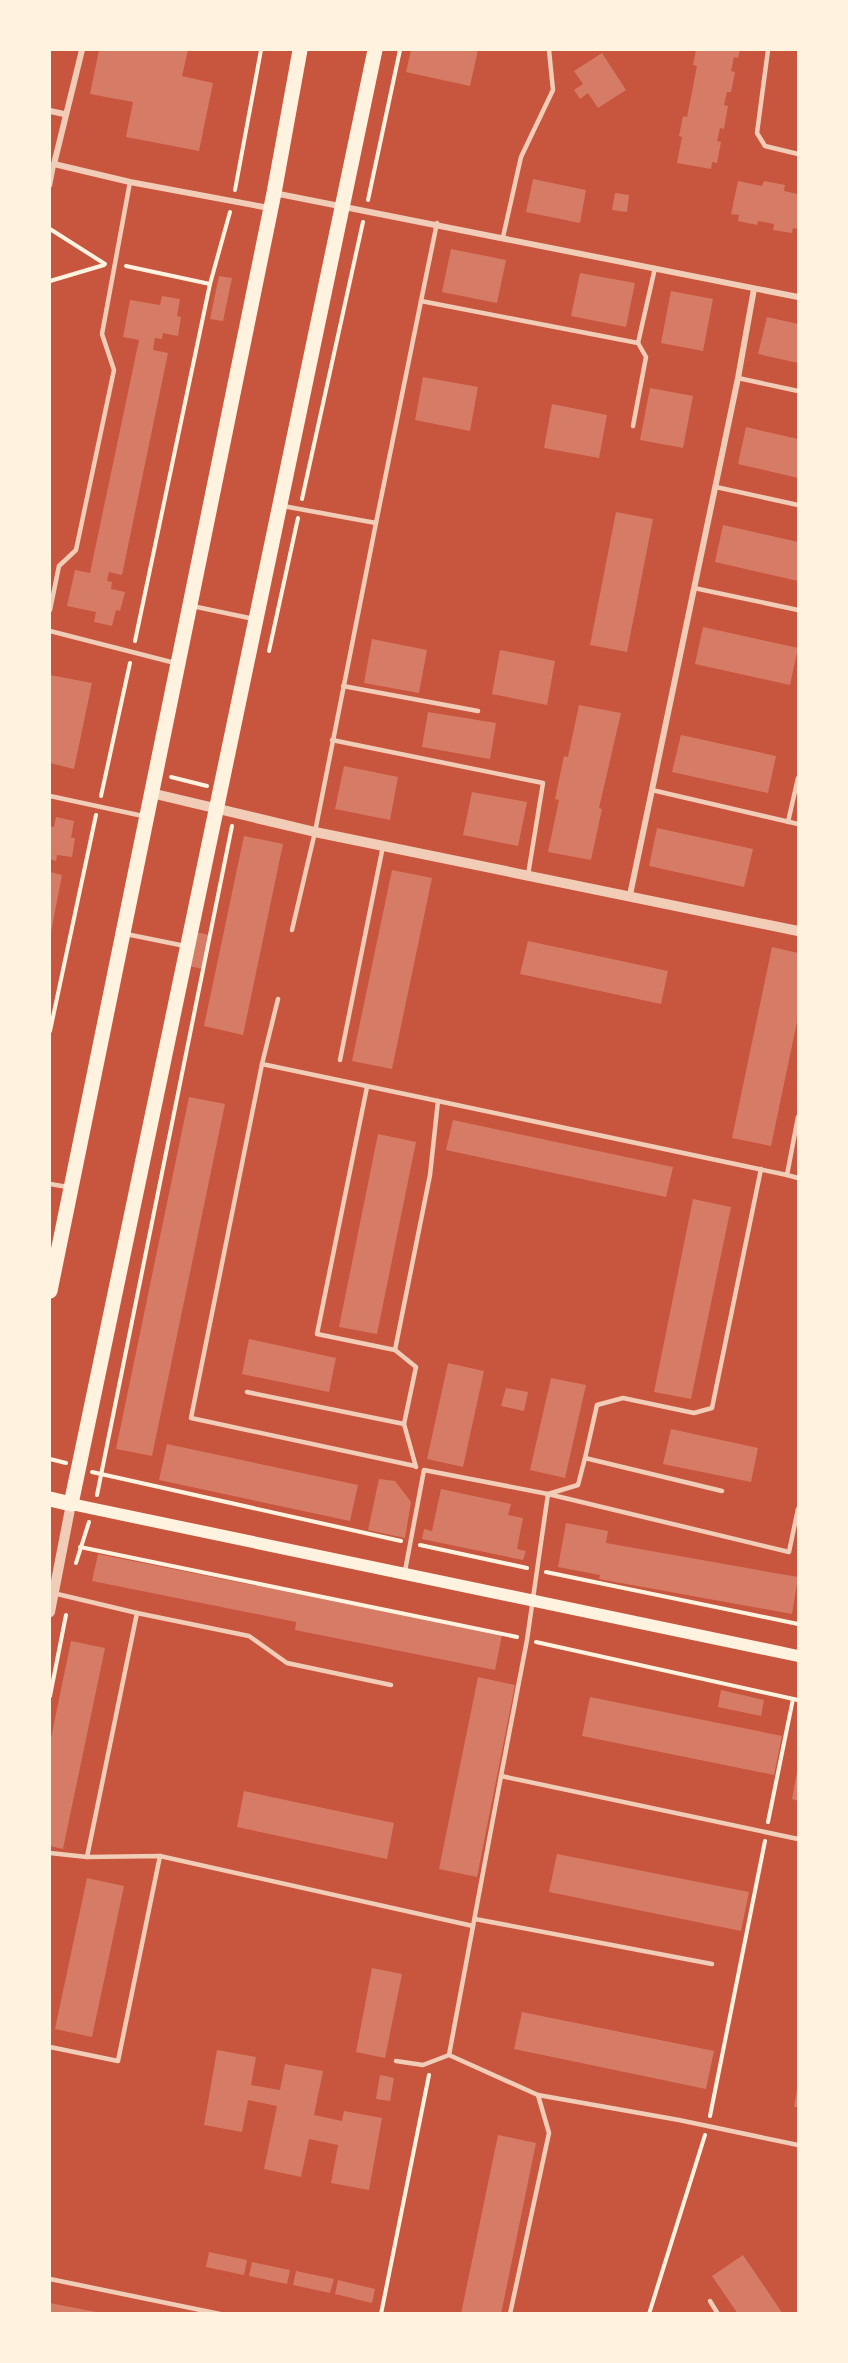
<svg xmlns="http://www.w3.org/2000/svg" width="848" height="2363" viewBox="0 0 848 2363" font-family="Ubuntu,sans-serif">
  <rect width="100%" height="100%" fill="#c8553d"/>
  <!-- building -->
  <g fill="#d67c66">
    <polygon points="99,50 188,50 182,76 213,83 199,151 126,137 133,102 90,94"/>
    <polygon points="411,50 478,50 470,86 406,72"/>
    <polygon points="696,50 740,50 738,58 734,57 731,71 735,72 731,92 727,92 724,105 728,106 724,129 720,128 717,141 721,142 717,163 712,162 711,169 677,163 682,137 679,136 683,116 687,117 697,66 693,65"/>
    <polygon points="602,53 626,90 598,108 588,93 580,99 574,90 583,84 574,71"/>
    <polygon points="533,179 586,190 580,223 526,212"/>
    <polygon points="738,181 762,186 764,181 785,185 784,191 798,194 798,229 793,228 792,233 773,230 774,224 758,221 757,225 738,221 739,215 731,214"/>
    <polygon points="615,193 629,195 627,212 612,210"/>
    <polygon points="451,249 506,260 497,303 442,292"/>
    <polygon points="580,273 635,283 626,327 571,316"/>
    <polygon points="219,276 232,278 223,321 210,319"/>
    <polygon points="671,291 713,299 703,351 661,343"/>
    <polygon points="162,296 180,299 177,316 181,317 178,336 163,333 162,339 155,338 153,350 168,353 122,575 109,572 107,581 112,582 111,589 125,592 120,611 116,610 112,626 94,622 96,612 67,606 75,570 90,573 139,340 123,337 130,300 160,305"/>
    <polygon points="767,317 798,324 798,363 758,354"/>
    <polygon points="423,377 478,387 470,431 415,420"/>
    <polygon points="650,388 693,396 683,448 640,440"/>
    <polygon points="552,404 607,415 599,458 544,448"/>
    <polygon points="746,427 798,439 798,478 738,464"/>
    <polygon points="616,512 653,519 627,652 590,645"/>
    <polygon points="723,525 798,542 798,581 715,562"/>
    <polygon points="703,627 798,648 790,685 695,664"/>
    <polygon points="372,639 427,650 419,693 364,683"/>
    <polygon points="500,650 555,661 547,705 492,694"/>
    <polygon points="50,675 92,683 74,769 50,763"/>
    <polygon points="579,705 621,713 599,808 602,809 591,860 548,852 559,800 555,799 564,756 568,757"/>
    <polygon points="428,712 496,723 490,759 422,747"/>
    <polygon points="681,735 776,756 768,793 672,772"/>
    <polygon points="344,766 398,777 390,820 335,809"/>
    <polygon points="472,792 527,802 518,846 463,835"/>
    <polygon points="56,817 74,821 71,838 75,838 72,857 57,855 56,861 50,859 50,826 54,827"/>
    <polygon points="657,828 753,849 744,887 649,866"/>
    <polygon points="244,836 283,844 243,1035 204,1026"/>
    <polygon points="392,870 432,878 392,1069 352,1061"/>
    <polygon points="50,872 62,875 51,932 50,931"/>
    <polygon points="196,932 209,935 202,969 189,966"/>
    <polygon points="528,941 668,971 661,1004 520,974"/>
    <polygon points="772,947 798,953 798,1017 771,1146 732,1138"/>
    <polygon points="189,1097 225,1104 152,1456 116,1449"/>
    <polygon points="453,1120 673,1167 666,1197 446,1150"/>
    <polygon points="378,1134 416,1142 377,1334 339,1327"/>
    <polygon points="693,1199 731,1207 691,1399 654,1392"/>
    <polygon points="249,1339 336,1358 329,1392 242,1374"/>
    <polygon points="448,1363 484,1371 463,1467 427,1459"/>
    <polygon points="551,1378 586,1385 565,1478 530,1470"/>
    <polygon points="506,1388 528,1392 524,1411 501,1406"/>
    <polygon points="671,1429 758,1448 751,1482 663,1464"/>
    <polygon points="167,1444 358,1485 350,1521 159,1480"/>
    <polygon points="379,1479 395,1481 411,1502 405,1538 368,1530"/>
    <polygon points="441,1489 511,1504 508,1515 523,1518 517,1549 526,1551 523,1560 422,1539 424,1529 432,1531"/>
    <polygon points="566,1523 608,1531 606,1543 798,1577 792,1614 599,1579 600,1575 558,1567"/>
    <polygon points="98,1554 502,1635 495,1670 295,1630 296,1622 92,1581"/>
    <polygon points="71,1641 105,1648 63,1849 50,1846 50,1743"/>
    <polygon points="478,1677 515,1685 477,1877 439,1869"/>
    <polygon points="721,1690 764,1700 761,1716 718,1707"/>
    <polygon points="590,1697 782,1736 774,1775 582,1736"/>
    <polygon points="797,1772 798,1773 798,1801 792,1799"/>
    <polygon points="244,1791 394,1823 387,1859 237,1827"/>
    <polygon points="557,1854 749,1892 741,1931 549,1892"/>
    <polygon points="87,1878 124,1886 92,2037 55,2029"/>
    <polygon points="372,1968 402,1974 385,2058 356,2052"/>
    <polygon points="522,2012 714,2051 706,2089 514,2049"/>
    <polygon points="217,2050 256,2057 251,2085 280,2090 285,2064 323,2071 314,2115 342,2121 344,2111 382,2118 369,2190 331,2183 338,2145 309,2139 301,2177 264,2169 277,2106 248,2100 242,2132 204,2125"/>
    <polygon points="380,2075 394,2078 390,2101 376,2099"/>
    <polygon points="797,2090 798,2090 798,2107 794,2107"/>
    <polygon points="498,2135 536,2143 501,2314 461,2314"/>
    <polygon points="209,2252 247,2260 244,2275 206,2267"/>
    <polygon points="743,2255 783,2314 738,2314 712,2276"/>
    <polygon points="252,2262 290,2270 287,2284 249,2276"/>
    <polygon points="296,2271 334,2279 330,2293 293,2285"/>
    <polygon points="338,2280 375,2289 372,2303 335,2294"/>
    <polygon points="50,2303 96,2312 96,2314 50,2314"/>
  </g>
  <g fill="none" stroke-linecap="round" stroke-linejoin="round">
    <!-- path -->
    <g stroke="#fff3e0" stroke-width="4">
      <polyline points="235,190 261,50"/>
      <polyline points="368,200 400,50"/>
      <polyline points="50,229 105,264"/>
      <polyline points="126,266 210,284"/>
      <polyline points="50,281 104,265"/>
      <polyline points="302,499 363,222"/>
      <polyline points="135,641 210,284 230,212"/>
      <polyline points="269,651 298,518"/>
      <polyline points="171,777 207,786"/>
      <polyline points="101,796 130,663"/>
      <polyline points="50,1031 96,815"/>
      <polyline points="50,1459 66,1463"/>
      <polyline points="92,1472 401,1541"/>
      <polyline points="97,1495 232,826"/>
      <polyline points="420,1545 527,1568"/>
      <polyline points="80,1547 517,1637"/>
      <polyline points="76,1563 89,1522"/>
      <polyline points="546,1572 798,1624"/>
      <polyline points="536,1642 798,1700"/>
      <polyline points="50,1696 66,1615"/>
      <polyline points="768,1822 793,1699"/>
      <polyline points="710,2116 765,1841"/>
      <polyline points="381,2314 429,2075"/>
      <polyline points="649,2314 705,2135"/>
    </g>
    <!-- service -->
    <g stroke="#f1ccb7" stroke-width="4.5">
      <polyline points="768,50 757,133 765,146 798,154"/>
      <polyline points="50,185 54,164"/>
      <polyline points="437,223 421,301 638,343 646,357 633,426"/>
      <polyline points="503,237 521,157 553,90 549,50"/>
      <polyline points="638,343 655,268"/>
      <polyline points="738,378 798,391"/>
      <polyline points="716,487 798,505"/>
      <polyline points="283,506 376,523 421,301"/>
      <polyline points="694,588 798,610"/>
      <polyline points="192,606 254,619"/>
      <polyline points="50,610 59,566 76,550 114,370 102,334 130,182"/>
      <polyline points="50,631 175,663"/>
      <polyline points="343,686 478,711"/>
      <polyline points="332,740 543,783 528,875"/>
      <polyline points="652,790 798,824"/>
      <polyline points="50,796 143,816"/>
      <polyline points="788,822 798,778"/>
      <polyline points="292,930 315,832 376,523"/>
      <polyline points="126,934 185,946"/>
      <polyline points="278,999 262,1064 191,1418 415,1466"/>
      <polyline points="340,1060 383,846"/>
      <polyline points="262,1064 438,1101 430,1175 395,1350"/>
      <polyline points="367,1087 317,1334 395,1350 416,1367 404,1424"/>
      <polyline points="438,1101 787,1175"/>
      <polyline points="798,1117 787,1175 798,1178"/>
      <polyline points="50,1184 68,1187"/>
      <polyline points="247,1392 404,1424 416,1467"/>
      <polyline points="585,1458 597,1405 623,1398 694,1413 712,1408 761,1169"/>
      <polyline points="722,1491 585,1458 578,1485 548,1494 527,1640 501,1776 798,1839"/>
      <polyline points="405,1571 424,1470 548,1494 789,1552 798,1509"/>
      <polyline points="53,1593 137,1613 87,1857 160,1856 473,1926"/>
      <polyline points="137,1613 249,1636 287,1663 391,1685"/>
      <polyline points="50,1853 87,1857"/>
      <polyline points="475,1919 712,1964"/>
      <polyline points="50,2047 118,2061 160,1856"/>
      <polyline points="449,2055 538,2095 549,2133 510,2314"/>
      <polyline points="396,2061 423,2065 449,2055 501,1776"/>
      <polyline points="538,2095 679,2120 798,2145"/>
      <polyline points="50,2279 220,2314"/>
      <polyline points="710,2301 718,2314"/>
    </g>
    <!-- minor -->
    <g stroke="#f1ccb7" stroke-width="6">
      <polyline points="82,50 54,164 130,182 269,208"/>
      <polyline points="50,111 64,114"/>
      <polyline points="274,193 798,297"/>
      <polyline points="630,895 738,378 754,289"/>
    </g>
    <!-- tertiary -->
    <g stroke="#f1ccb7" stroke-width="10">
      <polyline points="151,793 315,832 798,931"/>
      <polyline points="50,1612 71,1504"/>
    </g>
    <!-- secondary -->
    <polyline stroke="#fff3e0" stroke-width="12" points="71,1504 798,1656"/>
    <!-- primary -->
    <g stroke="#fff3e0" stroke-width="15">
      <polyline points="50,1291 274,193 300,50"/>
      <polyline points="50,1499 71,1504 375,50"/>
    </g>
  </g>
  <!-- border -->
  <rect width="848" height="2363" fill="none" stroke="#fff3e0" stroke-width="102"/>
</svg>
